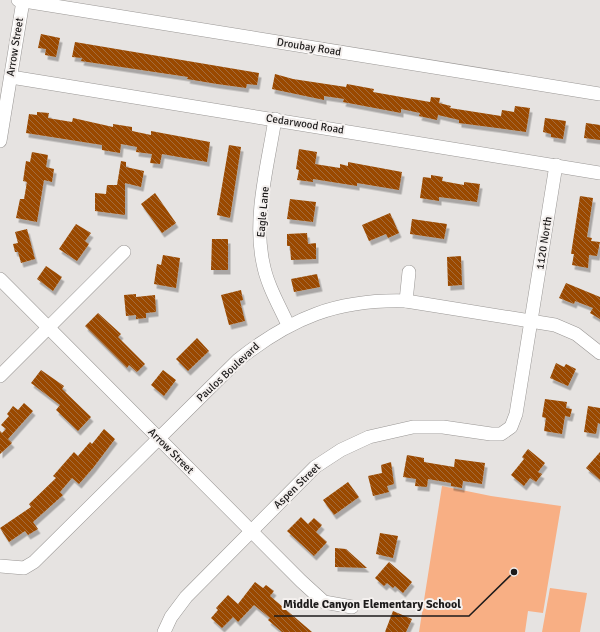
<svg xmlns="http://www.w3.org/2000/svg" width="600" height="632" viewBox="0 0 600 632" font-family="Signika,sans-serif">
  <defs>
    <pattern id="building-back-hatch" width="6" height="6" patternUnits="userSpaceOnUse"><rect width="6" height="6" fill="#9a4a06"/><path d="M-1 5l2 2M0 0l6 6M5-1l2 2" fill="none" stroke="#a46c3c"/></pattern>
    <filter id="shadow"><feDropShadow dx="2.5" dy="4.5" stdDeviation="0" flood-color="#0004"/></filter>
  </defs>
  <rect width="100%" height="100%" fill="#e6e3e1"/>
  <!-- green -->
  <g fill="#f8af84">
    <polygon points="442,486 491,496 561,506 543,613 528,611 525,632 419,632"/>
    <polygon points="550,588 587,593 580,632 542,632"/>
  </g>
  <!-- building -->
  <g fill="url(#building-back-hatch)" filter="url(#shadow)">
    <polygon points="41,34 60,38 56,57 45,55 46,49 38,48"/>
    <polygon points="75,42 259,73 257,85 247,84 246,88 217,84 187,79 188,77 81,61 82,58 72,57"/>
    <polygon points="275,74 293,79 346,87 347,84 374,89 373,92 430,102 431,97 440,98 439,103 451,106 450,108 501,116 502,110 514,112 515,106 530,108 526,132 459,123 459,120 438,115 437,120 419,116 420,113 401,109 401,113 343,102 344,99 324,96 324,100 272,89"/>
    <polygon points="37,112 49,113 48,118 72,122 73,118 113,127 113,124 132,127 132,131 151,135 151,131 210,142 207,162 162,154 160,164 150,163 152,154 136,152 137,147 121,144 120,153 102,150 102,145 26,133 29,114 37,115"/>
    <polygon points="545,118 566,121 563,139 551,137 551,134 543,132"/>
    <polygon points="586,123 600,125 600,140 584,138"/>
    <polygon points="229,145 241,147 230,218 217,215"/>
    <polygon points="299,149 317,152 315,164 340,168 340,164 348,166 348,162 402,172 399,190 357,183 357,186 313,179 313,182 297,180 299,170 296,169"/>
    <polygon points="32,152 48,155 46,167 54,169 52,182 44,180 37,222 16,218 20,199 24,199 27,182 23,181 26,161 30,162"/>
    <polygon points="121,161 126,162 126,167 144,171 141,187 125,183 125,215 95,211 95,193 106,194 107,185 117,185"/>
    <polygon points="431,175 443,177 442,181 464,185 464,182 480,184 477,202 439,197 439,201 420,198 423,177 431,178"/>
    <polygon points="155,193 176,223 162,233 141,204"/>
    <polygon points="580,196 593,198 587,237 592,238 591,241 600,242 597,256 589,255 588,268 572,265 574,254 571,254"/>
    <polygon points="290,199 316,202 313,222 287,219"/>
    <polygon points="390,213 399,233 388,238 386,234 369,241 362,225"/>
    <polygon points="412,219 447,224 444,239 410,234"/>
    <polygon points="76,224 91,233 85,241 89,244 77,261 59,249"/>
    <polygon points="27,229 35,259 21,263 18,252 15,252 13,244 18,243 15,232"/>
    <polygon points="307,233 308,244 316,243 316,259 291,260 290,246 287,246 287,234"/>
    <polygon points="212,239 228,239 228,270 211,270"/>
    <polygon points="163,255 180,258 176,288 154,284 157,264 161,265"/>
    <polygon points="461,256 462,285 448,286 447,257"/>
    <polygon points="46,266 62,277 53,291 37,279"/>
    <polygon points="317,274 320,287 294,292 291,279"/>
    <polygon points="566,283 600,297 600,319 590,313 593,308 575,301 574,304 559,298"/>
    <polygon points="241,290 243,300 240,301 245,321 229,325 221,295"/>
    <polygon points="136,294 136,297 155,295 156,312 146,313 146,318 136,319 136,315 126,316 124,295"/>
    <polygon points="98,313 121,334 118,337 145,364 137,372 129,365 127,368 85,326"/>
    <polygon points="197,338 209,351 188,371 176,359"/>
    <polygon points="556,363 564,367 566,364 576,369 568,386 550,378"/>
    <polygon points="41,370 64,386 62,389 91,417 78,431 56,410 60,405 31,383"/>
    <polygon points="163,370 176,380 164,396 151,385"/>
    <polygon points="545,399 567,402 566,408 572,409 570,417 565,416 562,434 544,431 546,418 542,417"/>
    <polygon points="24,403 33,411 8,439 12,443 0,454 0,431 2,433 6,429 1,425 9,416 7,414 13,406 18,410"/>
    <polygon points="588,406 600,408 600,424 598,423 596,434 584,432"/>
    <polygon points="104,429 115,439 93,468 79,484 72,478 60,492 63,495 33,522 38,529 28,535 25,531 9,542 0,528 31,507 29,504 56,478 53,476 74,452 78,456 90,442 92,444"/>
    <polygon points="528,449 545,463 538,472 542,474 536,482 530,478 524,486 511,475 524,459 522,457"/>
    <polygon points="600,452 600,480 586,468"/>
    <polygon points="407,455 424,458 424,462 454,467 455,459 485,463 482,484 463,481 462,488 451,486 451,483 428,479 427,487 415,486 416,479 403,477"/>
    <polygon points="391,462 394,484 387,486 389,492 373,496 368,476 382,473 381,465"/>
    <polygon points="348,482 359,497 334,515 323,500"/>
    <polygon points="301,517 308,524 314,518 322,525 316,532 327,542 314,556 287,531"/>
    <polygon points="380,533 398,536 393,558 376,554"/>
    <polygon points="335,548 346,549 367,568 335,567"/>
    <polygon points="389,562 412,582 403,593 395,586 393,588 387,583 384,586 375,578"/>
    <polygon points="255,582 263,588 266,585 274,591 270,596 312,632 282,632 268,620 270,618 254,605 238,622 233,617 222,628 211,618 218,610 216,608 228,595 238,604"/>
    <polygon points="393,611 412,619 406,632 385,632"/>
  </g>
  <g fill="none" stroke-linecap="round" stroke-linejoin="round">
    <!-- minor casing -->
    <g stroke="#9a9795" stroke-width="14">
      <g id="minor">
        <polyline points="18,0 600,94"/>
        <polyline points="11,77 600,173"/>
        <path d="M275,119C268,164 253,218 263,263C267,285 279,305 288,325"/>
        <polyline points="0,141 23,1"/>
        <polyline points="0,279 301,581 324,602 352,607"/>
        <polyline points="406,301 409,272"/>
        <polyline points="0,376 124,252"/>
        <path d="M0,566L24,568L34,562L238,360C291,318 337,299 406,301L555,325L576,334L600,353"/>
        <polyline points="164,632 171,617 186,597 315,467 341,450 369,437 413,427 443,427 491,434 501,434 511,427 516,414 556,165"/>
      </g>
    </g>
    <!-- minor -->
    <use href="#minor" stroke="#fff" stroke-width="13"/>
  </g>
  <g text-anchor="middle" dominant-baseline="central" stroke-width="4" stroke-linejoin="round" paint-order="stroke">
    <!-- street labels -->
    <g font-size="11" fill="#1d1b1b" stroke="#f4f0ee">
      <text transform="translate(15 47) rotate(-81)">Arrow Street</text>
      <text transform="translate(309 47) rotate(9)">Droubay Road</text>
      <text transform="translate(305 124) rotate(9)">Cedarwood Road</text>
      <text transform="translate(263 212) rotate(-85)">Eagle Lane</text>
      <text transform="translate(544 243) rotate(-81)">1120 North</text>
      <text transform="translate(228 372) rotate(-43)">Paulos Boulevard</text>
      <text transform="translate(171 451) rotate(45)">Arrow Street</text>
      <text transform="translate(297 486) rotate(-44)">Aspen Street</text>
    </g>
  </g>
  <!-- callouts -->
  <path fill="none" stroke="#1d1b1b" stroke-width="1.5" d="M514 572L469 616H274"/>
  <circle fill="#1d1b1b" stroke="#f4f0ee" stroke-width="1.5" cx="514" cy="572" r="4"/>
  <g font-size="12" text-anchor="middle" font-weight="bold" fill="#1d1b1b" stroke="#f4f0ee" stroke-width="4" stroke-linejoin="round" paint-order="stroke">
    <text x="372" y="608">Middle Canyon Elementary School</text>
  </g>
</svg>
